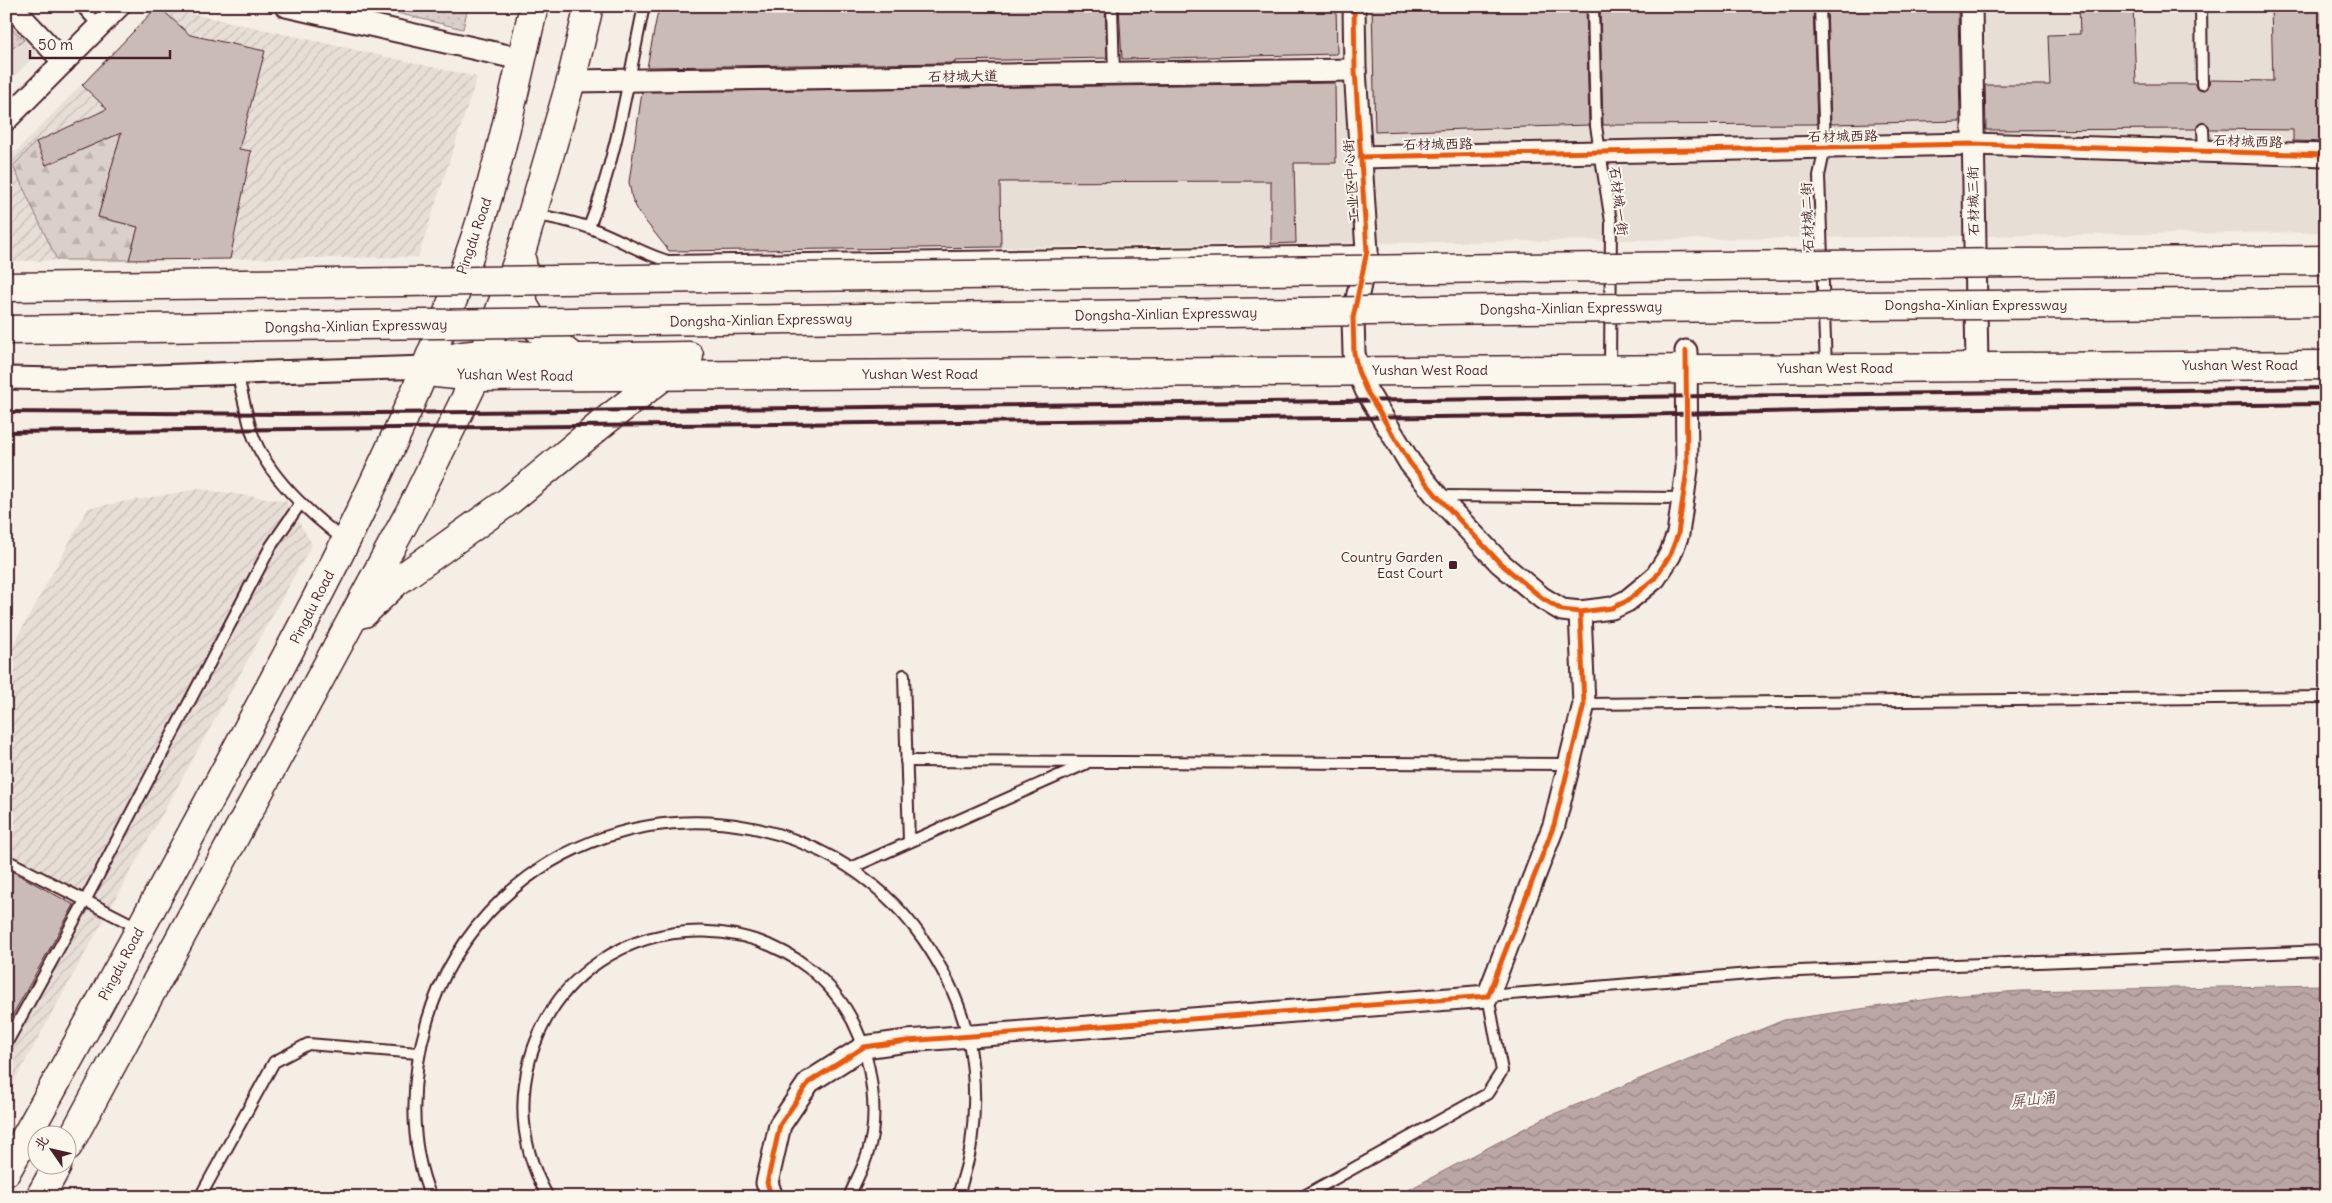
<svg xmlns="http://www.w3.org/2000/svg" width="2332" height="1203" viewBox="0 0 2332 1203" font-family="Delius,'LXGW WenKai TC',sans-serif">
  <defs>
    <pattern id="industrial-furrows" width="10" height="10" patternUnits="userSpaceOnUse" patternTransform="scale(1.25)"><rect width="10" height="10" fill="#e7dfd6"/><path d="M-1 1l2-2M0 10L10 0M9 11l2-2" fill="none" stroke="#c8bfb8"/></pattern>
    <pattern id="grass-dots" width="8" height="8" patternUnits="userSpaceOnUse" patternTransform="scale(1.25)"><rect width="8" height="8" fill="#dbd0c9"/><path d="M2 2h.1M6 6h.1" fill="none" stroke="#bdb2ad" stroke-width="1.8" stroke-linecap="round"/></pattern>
    <pattern id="forest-firs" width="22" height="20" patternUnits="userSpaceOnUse" patternTransform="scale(1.25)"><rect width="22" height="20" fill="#dbd0c9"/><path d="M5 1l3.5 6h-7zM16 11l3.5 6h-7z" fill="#bdb2ad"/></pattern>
    <pattern id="water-waves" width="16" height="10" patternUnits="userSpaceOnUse" patternTransform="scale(1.25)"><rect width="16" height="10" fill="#baa7a5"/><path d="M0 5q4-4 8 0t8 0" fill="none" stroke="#998787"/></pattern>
  </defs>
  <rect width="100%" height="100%" fill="#f4eee4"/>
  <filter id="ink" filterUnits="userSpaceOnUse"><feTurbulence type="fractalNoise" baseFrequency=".02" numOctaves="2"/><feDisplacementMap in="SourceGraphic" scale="10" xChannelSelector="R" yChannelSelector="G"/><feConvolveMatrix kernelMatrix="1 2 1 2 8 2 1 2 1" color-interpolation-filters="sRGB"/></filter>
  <g filter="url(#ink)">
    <!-- built -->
    <g fill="#e7dfd6">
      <polygon points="659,6 2326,6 2326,232 669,251 639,213 632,198 629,182 642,92"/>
      <polygon points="6,9 43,47 6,85"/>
    </g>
    <!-- industrial -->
    <g fill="url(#industrial-furrows)">
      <polygon points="158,6 477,77 418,257 6,261 6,162"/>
      <polygon points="199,489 286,501 312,544 6,1096 6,658 88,508"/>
    </g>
    <!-- grass -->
    <g fill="url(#grass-dots)" stroke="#92787a">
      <polygon points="368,6 468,6 463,29"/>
      <polygon points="6,23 24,40 6,53"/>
    </g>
    <!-- forest -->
    <polygon fill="url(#forest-firs)" stroke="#92787a" points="121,133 98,217 138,227 129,260 57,260 13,166 36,142 46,165"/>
    <!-- water -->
    <polygon fill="url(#water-waves)" stroke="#8d7174" points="2326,985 2326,1197 1395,1197 1544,1118 1784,1020 1951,996 2021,991"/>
    <!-- building -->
    <g fill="#cabbb6" stroke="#4a1f2b">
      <polygon points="158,6 190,35 265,51 239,149 251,151 230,259 129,260 138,227 98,217 121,133 46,165 36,142 107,109 82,85"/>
      <polygon points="659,6 1105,6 1107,58 955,61 955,63 647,67"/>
      <polygon points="1119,6 1336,6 1337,54 1122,59"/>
      <polygon points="1372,6 1586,6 1589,125 1375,132"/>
      <polygon points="1600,6 1813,6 1817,124 1603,125"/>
      <polygon points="1827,6 1958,6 1960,121 1831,124"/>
      <polygon points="2079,6 2133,6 2136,84 2195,84 2196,88 2202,91 2208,88 2210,80 2273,81 2271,6 2326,6 2326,142 2293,141 2293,130 2210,129 2208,125 2203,122 2199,124 2196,129 1986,130 1985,85 2050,85 2048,35 2080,34"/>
      <polygon points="1335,83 1336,163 1294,163 1296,243 1271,244 1271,181 1000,182 1001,247 669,251 639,213 632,198 629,182 642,92"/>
      <polygon points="6,868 74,905 6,1027"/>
    </g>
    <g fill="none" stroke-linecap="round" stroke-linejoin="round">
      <!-- lane casing -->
      <g stroke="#4a1f2b" stroke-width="14">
        <g id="lane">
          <polyline points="81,6 99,26"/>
          <polyline points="1112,6 1114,74"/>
          <polyline points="1593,6 1596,126 1611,222 1610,369"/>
          <polyline points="1820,6 1825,147 1819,176 1826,367"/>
          <polyline points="2201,6 2202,84"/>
          <polyline points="2203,129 2204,151"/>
          <path d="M534,214C552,218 572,221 590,228C617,237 640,253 668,261L1367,251"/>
          <path d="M589,227C617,157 628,80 644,6"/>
          <path d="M237,373C242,392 246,413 252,433C267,476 309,513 344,540"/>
          <polyline points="1439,496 1683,498"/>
          <polyline points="904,675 909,842"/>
          <polyline points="1584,704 2326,697"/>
          <polyline points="906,761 1569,764"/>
          <polyline points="6,860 139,928"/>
          <polyline points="851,868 1085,764"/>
          <polyline points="6,1044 85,901 271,546 300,504"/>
          <polyline points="200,1197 274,1062 308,1044 418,1053"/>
          <path d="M431,1197C408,1143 411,1077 427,1022C440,975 467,933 502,899C624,783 826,800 923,939C943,968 960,1002 968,1037C975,1072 976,1109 971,1144C969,1162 962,1180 958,1197"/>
          <path d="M548,1197C523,1153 517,1107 530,1059C580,884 834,891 869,1069C874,1095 876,1126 868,1152C864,1167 855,1182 849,1197"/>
          <polyline points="1302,1197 1487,1094 1502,1071 1488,996 1773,972 2326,951"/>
        </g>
      </g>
      <!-- street casing -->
      <g stroke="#4a1f2b" stroke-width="25">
        <g id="street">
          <polyline points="11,6 64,62"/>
          <polyline points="286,6 521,59"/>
          <polyline points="1354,6 1355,70 1367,251 1353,318 1354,353 1358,371 1366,390 1410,463 1437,496 1500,563 1542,598 1562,610 1580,612 1612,608 1627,601 1655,578 1670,555 1678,534 1687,469 1686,351"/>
          <polyline points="1971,6 1977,366"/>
          <polyline points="571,81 1355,70"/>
          <polyline points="6,120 119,6"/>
          <polyline points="1360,157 1972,144 2326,155"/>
          <polyline points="6,378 61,379 427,367"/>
          <polyline points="772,1197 767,1183 780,1125 809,1082 864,1047 907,1041 1488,996 1554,825 1584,704 1580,612"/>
        </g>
      </g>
      <!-- primary casing -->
      <g stroke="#4a1f2b" stroke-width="31">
        <g id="primary">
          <path d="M429,366C472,345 527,358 574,358C612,358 651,356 689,356"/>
          <polyline points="427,367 436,373 476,377 2326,365"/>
        </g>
      </g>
      <!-- highway casing -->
      <g stroke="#4a1f2b" stroke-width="31">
        <g id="highway">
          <polyline points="522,262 523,304 536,327 573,358"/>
          <polyline points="364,613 396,582 509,501 604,422 665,375"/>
          <polyline points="68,1146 412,508 476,377 522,249 571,81 589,6"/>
          <path d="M6,1172C83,1035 158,897 232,758C320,595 407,431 469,256C498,175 514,90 534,6"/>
          <polyline points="40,1197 57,1166"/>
        </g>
      </g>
      <!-- lane -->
      <use href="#lane" stroke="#fbf7ec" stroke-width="10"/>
      <!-- street -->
      <use href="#street" stroke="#fbf7ec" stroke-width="21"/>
      <!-- primary -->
      <use href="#primary" stroke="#fbf7ec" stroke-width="28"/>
      <!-- highway -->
      <use href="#highway" stroke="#fbf7ec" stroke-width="28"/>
      <!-- rail -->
      <g stroke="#4a1f2b" stroke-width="4">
        <polyline points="6,412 285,414 566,411 2326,388"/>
        <polyline points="6,432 1629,415 1902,409 2326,404"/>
      </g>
      <!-- highway-bridge casing -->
      <g stroke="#4a1f2b" stroke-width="31" stroke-linecap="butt">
        <g id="highway-bridge">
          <polyline points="6,287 1510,268 2326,260"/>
          <polyline points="6,330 1509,309 2326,302"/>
        </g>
      </g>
      <!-- highway-bridge -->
      <use href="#highway-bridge" stroke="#fbf7ec" stroke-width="28"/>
      <!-- cycleway casing -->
      <g stroke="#fbf7ec" stroke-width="8">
        <g id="cycleway">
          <polyline points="1354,6 1355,70 1367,251 1353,318 1354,353 1358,371 1366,390 1410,463 1437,496 1500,563 1542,598 1562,610 1580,612 1612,608 1627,601 1655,578 1670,555 1678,534 1687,469 1686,351"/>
          <polyline points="1360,157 1972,144 2326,155"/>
          <polyline points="772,1197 767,1183 780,1125 809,1082 864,1047 907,1041 1488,996 1554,825 1584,704 1580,612"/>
        </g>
      </g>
      <!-- cycleway -->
      <use href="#cycleway" stroke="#e8590c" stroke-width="5"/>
    </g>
  </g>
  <!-- markers -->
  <rect fill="#4a1f2b" stroke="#fbf7ec" stroke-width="2" x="1448" y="560" width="10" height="10" rx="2.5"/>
  <g text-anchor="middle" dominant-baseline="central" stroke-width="4" stroke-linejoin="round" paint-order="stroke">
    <!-- street labels -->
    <g font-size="14" fill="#4a1f2b" stroke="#fbf7ec">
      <text transform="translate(963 76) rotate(-1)">石材城大道</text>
      <text transform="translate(1843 136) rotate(-1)">石材城西路</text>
      <text transform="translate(2248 141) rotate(2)">石材城西路</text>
      <text transform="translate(1438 144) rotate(-1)">石材城西路</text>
      <text transform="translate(1351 181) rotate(-94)">工业区中心街</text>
      <text transform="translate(1619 201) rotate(83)">石材城一街</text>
      <text transform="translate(1973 201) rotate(-91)">石材城三街</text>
      <text transform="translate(1807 217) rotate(-92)">石材城二街</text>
      <text transform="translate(474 236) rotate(-71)">Pingdu Road</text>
      <text x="1976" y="305">Dongsha-Xinlian Expressway</text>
      <text transform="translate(1571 308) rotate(-1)">Dongsha-Xinlian Expressway</text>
      <text transform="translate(1166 314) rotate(-1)">Dongsha-Xinlian Expressway</text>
      <text transform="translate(761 320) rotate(-1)">Dongsha-Xinlian Expressway</text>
      <text transform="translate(356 326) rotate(-1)">Dongsha-Xinlian Expressway</text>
      <text x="2240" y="365">Yushan West Road</text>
      <text x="1835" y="368">Yushan West Road</text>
      <text x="1430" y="370">Yushan West Road</text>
      <text x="920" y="374">Yushan West Road</text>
      <text transform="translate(515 375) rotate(1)">Yushan West Road</text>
      <text transform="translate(312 607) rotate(-63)">Pingdu Road</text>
      <text transform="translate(121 964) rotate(-62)">Pingdu Road</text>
    </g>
    <!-- poi labels -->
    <g font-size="14" fill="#4a1f2b" stroke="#fbf7ec" text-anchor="end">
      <text x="1443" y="557">Country Garden<tspan x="1443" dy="16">East Court</tspan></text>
    </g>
    <!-- water labels -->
    <g font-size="15" font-style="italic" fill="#714f56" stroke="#fbf7ec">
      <text transform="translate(2033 1099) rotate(-6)">屏山涌</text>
    </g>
  </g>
  <!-- margin -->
  <rect width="2332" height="1203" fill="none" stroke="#fbf7ec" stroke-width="25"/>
  <rect x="12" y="12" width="2307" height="1178" fill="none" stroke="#4a1f2b" stroke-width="2" filter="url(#ink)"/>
  <!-- north arrow -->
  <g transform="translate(52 1150) rotate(304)"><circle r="24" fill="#fbf7ec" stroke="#b4a19f"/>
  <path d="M0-4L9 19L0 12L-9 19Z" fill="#4a1f2b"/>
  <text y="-8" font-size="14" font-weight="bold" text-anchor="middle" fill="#4a1f2b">北</text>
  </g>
  <!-- scale -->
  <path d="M30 50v8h140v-8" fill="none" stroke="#4a1f2b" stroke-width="2.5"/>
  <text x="38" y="50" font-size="15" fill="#4a1f2b" stroke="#fbf7ec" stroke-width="4" paint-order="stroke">50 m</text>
</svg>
